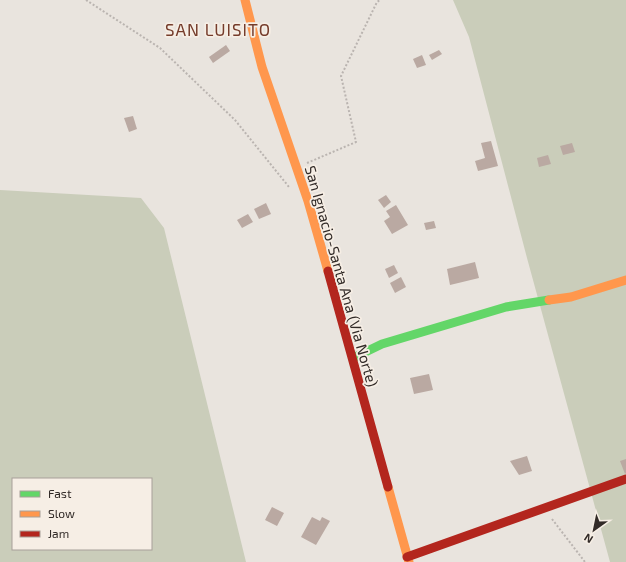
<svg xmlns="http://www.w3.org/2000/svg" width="626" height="562" viewBox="0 0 626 562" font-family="'Exo 2',sans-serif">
  <rect width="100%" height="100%" fill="#e9e4de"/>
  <!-- green -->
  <g fill="#cacdba" fill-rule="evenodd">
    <polygon points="453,0 626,0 626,562 610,562 527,258 469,37"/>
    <path d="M0,190L141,198L164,228L246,562H0ZM13,479H151V549H13Z"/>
  </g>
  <!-- building -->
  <g fill="#baa9a2">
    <polygon points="226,45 230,51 213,63 209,57"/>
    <polygon points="439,50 442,54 432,60 429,55"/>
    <polygon points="422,55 426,65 417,68 413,59"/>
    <polygon points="133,116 137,129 129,132 124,118"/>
    <polygon points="491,141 498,166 478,171 475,161 485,158 481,143"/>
    <polygon points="572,143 575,152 563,155 560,146"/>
    <polygon points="548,155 551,164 539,167 537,158"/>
    <polygon points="386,195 391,202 384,208 378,200"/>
    <polygon points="266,203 271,214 259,219 254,209"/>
    <polygon points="396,205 408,225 392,234 384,221 390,217 386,211"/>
    <polygon points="248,214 253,222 242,228 237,220"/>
    <polygon points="434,221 436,228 426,230 424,223"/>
    <polygon points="475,262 479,278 450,285 447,269"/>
    <polygon points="394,265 398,273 389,278 385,269"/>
    <polygon points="401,277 406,287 395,293 390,283"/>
    <polygon points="429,374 433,390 414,394 410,378"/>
    <polygon points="527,456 532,471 519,475 510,461"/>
    <polygon points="626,459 626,473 625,474 620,461"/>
    <polygon points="272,507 284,513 277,526 265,520"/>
    <polygon points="312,517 320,521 322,517 330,521 316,545 301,537"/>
  </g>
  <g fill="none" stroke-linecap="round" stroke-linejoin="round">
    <!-- path -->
    <g stroke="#bab4b0" stroke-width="2" stroke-dasharray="2 2" stroke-linecap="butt">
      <polyline points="86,0 160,48 235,120 289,187"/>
      <polyline points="307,163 356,142 341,76 377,2 380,0"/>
      <polyline points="552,519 585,562"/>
    </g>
    <!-- fast -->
    <polyline stroke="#63d668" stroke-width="9" points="353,358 382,344 506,307 549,300"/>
    <!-- slow -->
    <g stroke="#ff974d" stroke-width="9">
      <polyline points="245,0 262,67 308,201 328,271"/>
      <polyline points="549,300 571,297 626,280"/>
      <polyline points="388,487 409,562"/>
    </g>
    <!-- jam -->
    <g stroke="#b3261e" stroke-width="9">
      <polyline points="328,271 388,487"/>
      <polyline points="407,557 626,479"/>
    </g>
  </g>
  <g text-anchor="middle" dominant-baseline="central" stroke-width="3.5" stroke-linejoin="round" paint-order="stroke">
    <!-- street labels -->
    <g font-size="15" fill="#312a27" stroke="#f6eee5">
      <text transform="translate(342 276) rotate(74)">San Ignacio-Santa Ana (Via Norte)</text>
    </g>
    <!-- quarter labels -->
    <g font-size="17" letter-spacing="1" fill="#753c2b" stroke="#f6eee5">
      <text x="218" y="29">SAN LUISITO</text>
    </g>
  </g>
  <!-- legend -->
  <rect x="12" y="478" width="140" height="72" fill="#f6eee5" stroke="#a7a099"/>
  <rect x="20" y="491" width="20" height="6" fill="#63d668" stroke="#a7a099"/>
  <text x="48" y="498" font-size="12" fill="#312a27">Fast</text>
  <rect x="20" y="511" width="20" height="6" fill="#ff974d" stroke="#a7a099"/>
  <text x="48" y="518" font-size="12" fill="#312a27">Slow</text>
  <rect x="20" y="531" width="20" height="6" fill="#b3261e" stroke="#a7a099"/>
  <text x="48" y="538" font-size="12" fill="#312a27">Jam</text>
  <!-- north arrow -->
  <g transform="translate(594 530) rotate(213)" stroke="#f6eee5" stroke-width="3" paint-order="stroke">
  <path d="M0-3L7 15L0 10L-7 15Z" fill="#312a27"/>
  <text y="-6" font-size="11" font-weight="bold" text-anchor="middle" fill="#312a27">N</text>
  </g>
</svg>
